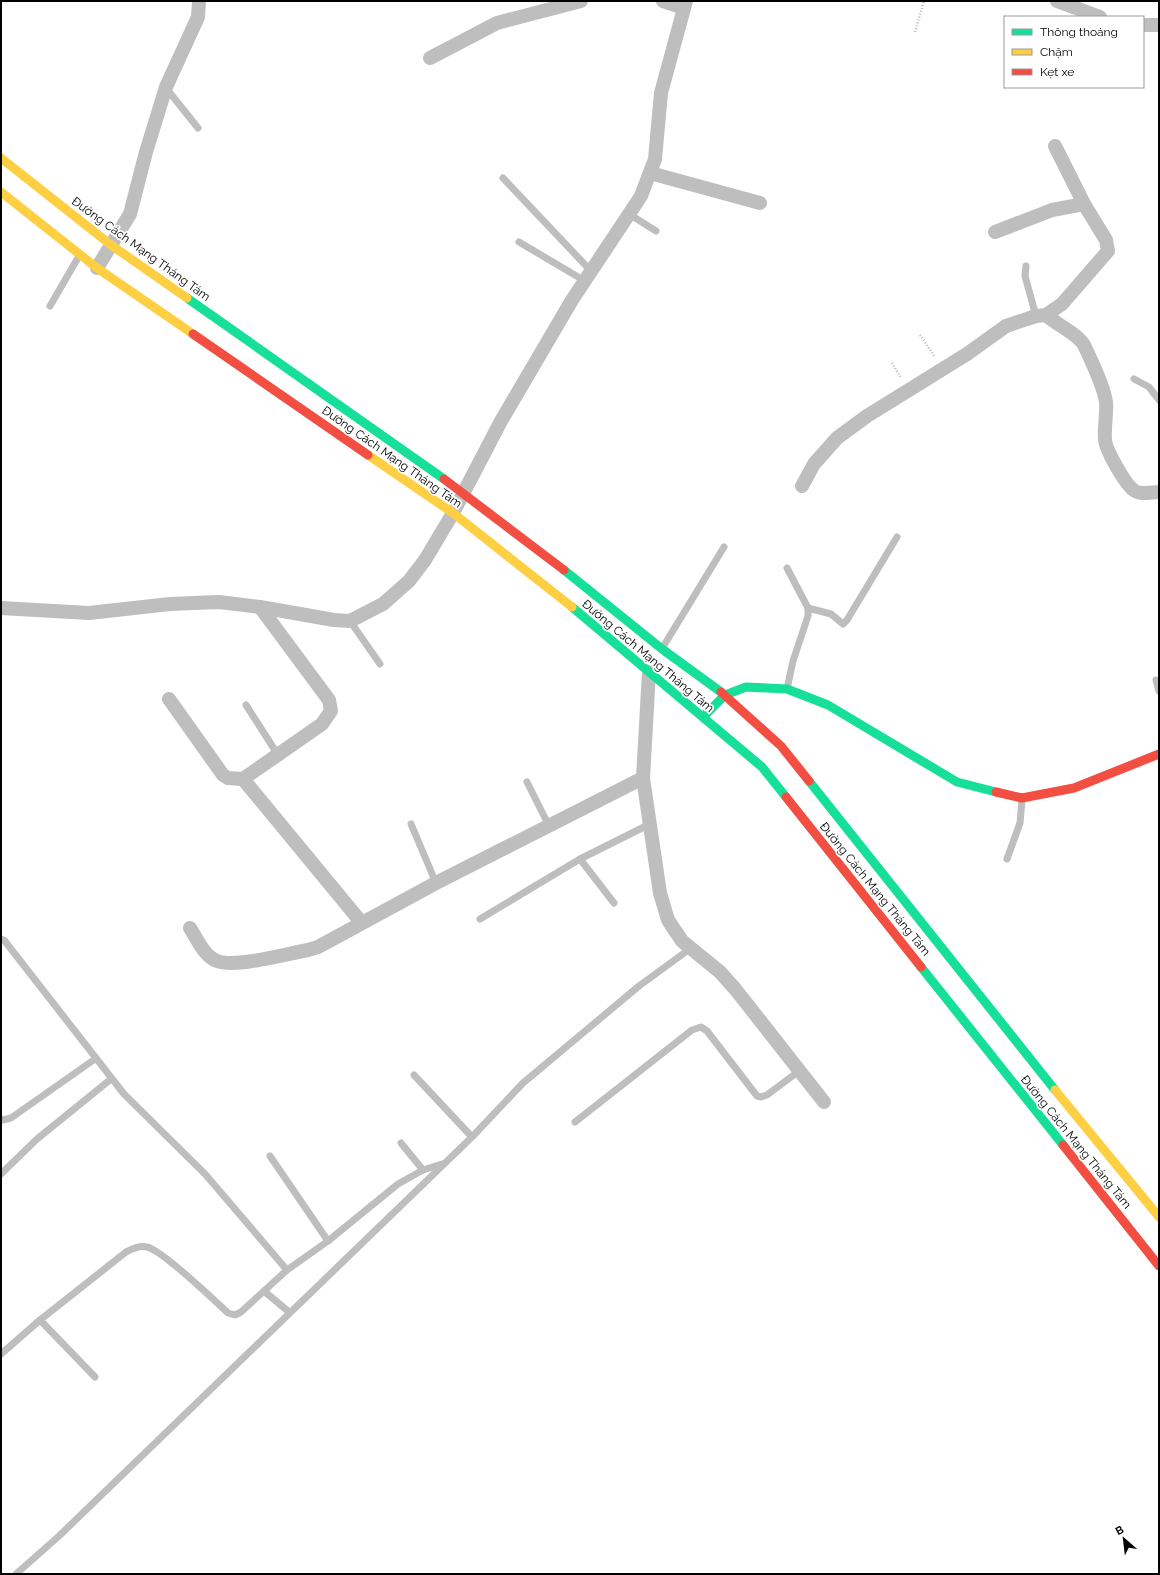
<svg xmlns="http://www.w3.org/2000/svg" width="1160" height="1575" viewBox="0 0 1160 1575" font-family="Raleway,sans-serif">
  <rect width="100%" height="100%" fill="#fff"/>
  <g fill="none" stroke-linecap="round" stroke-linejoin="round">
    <!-- path -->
    <g stroke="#b8b8b8" stroke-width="2.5" stroke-dasharray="1 2" stroke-linecap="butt">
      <polyline points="915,32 924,1"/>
      <polyline points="920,335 935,357"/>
      <polyline points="892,363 901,378"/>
    </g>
    <!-- lane -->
    <g stroke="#bebebe" stroke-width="7">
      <polyline points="166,88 198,128"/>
      <polyline points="503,178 591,271"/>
      <polyline points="629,214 656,231"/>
      <polyline points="519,242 585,281"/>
      <polyline points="1026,266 1025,276 1036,316"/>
      <polyline points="50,306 79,256"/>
      <polyline points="1134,379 1149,387 1159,400"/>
      <polyline points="808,608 831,614 843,624 847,620 897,537"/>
      <polyline points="350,621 380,664"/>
      <polyline points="663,647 724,547"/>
      <polyline points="1156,680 1159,691"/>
      <polyline points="787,689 793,661 808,616 808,608 787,568"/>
      <polyline points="246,705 278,755"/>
      <polyline points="527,782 549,826"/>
      <polyline points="411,824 436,883"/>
      <polyline points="580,859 614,903"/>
      <polyline points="1007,859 1020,823 1022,800"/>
      <polyline points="480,919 580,859 650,824"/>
      <polyline points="1,939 4,940 124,1094 205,1174 287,1270"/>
      <polyline points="414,1075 472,1137"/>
      <polyline points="1,1119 3,1120 11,1118 95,1059"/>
      <polyline points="575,1122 692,1030 701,1027 707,1031 757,1096 761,1097 767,1095 799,1071"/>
      <polyline points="401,1143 423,1170"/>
      <polyline points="270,1156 328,1241"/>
      <polyline points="1,1174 37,1139 111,1079"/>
      <polyline points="264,1291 289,1312"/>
      <polyline points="40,1320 95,1377"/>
      <path d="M1,1354L40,1320L126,1252C132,1249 140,1245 147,1247C162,1250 214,1300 228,1313L235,1315L241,1312L287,1270L328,1241L398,1184L423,1170L442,1164"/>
      <polyline points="16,1574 59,1536 472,1137 523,1083 639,986 691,948"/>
    </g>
    <!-- street -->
    <g stroke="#bebebe" stroke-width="14">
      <polyline points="663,1 684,8"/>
      <polyline points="1057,1 1100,17"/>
      <polyline points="1143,25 1159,25"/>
      <polyline points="430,58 497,23 581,1"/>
      <polyline points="650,173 760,203"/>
      <polyline points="995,232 1052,210 1084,204"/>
      <polyline points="97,268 130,214 146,152 166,87 198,17 199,1"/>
      <path d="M1046,315C1057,325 1078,334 1084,345C1091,360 1104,386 1106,402C1107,414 1104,427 1105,439C1105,449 1126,486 1135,491C1141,495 1152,492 1159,492"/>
      <polyline points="802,486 814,464 837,438 867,416 967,354 1006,326 1036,316 1046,315 1062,304 1108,251 1106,240 1084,204 1055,146"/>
      <polyline points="1,608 89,613 170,604 219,602 260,607 334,620 350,621 383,604 409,581 425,560 453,513 501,421 572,300 641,196 655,159 661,93 686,1"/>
      <polyline points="649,672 643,778 660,893 668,920 682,941 720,972 736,990 824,1102"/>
      <polyline points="169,699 223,775 228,778 243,779 322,724 331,711 329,700 260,607"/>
      <polyline points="243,779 361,922"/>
      <path d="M190,928C197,939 204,956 217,961C235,968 287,954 308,950L318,947L436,883L643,778"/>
    </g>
    <!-- fast -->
    <g stroke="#16e098" stroke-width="9">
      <polyline points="187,298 444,479"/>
      <polyline points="564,570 662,649 721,692"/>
      <polyline points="572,607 762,767 786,797"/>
      <polyline points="703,717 725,695 746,687 787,689 828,705 957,782 996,792"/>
      <polyline points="809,781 1055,1090"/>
      <polyline points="921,967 1063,1145"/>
    </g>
    <!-- slow -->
    <g stroke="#ffcf43" stroke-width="9">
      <polyline points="1,158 111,245 187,298"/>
      <polyline points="1,192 97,268 193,334"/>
      <polyline points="368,455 453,513 572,607"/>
      <polyline points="1055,1090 1159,1217"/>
    </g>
    <!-- jam -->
    <g stroke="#f24e42" stroke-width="9">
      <polyline points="193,334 368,455"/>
      <polyline points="444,479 564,570"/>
      <polyline points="721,692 781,746 809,781"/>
      <polyline points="996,792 1022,798 1074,788 1159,754"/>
      <polyline points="786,797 921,967"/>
      <polyline points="1063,1145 1159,1266"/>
    </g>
  </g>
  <g text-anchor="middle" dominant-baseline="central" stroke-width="3.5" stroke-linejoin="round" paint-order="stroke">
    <!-- street labels -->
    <g font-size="12" fill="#000" stroke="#fff">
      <text transform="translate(141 249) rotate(36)">Đường Cách Mạng Tháng Tám</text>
      <text transform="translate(392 457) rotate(35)">Đường Cách Mạng Tháng Tám</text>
      <text transform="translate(648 656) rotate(40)">Đường Cách Mạng Tháng Tám</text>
      <text transform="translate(875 889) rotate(51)">Đường Cách Mạng Tháng Tám</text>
      <text transform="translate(1076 1142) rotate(51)">Đường Cách Mạng Tháng Tám</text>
    </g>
  </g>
  <!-- border -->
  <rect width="1160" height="1575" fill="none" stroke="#000000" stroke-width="4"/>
  <!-- legend -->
  <rect x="1004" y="16" width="140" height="72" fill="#ffffff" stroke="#999999"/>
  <rect x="1012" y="29" width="20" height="6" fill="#16e098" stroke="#999999"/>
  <text x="1040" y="36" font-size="12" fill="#000000">Thông thoáng</text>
  <rect x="1012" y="49" width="20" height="6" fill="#ffcf43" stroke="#999999"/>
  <text x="1040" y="56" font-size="12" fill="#000000">Chậm</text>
  <rect x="1012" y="69" width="20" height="6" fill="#f24e42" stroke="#999999"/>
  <text x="1040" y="76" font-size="12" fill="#000000">Kẹt xe</text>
  <!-- north arrow -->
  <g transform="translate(1124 1539) rotate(332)" stroke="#ffffff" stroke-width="3" paint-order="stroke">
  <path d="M0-3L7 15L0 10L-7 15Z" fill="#000000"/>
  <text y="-6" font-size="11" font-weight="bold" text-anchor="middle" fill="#000000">B</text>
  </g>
</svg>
